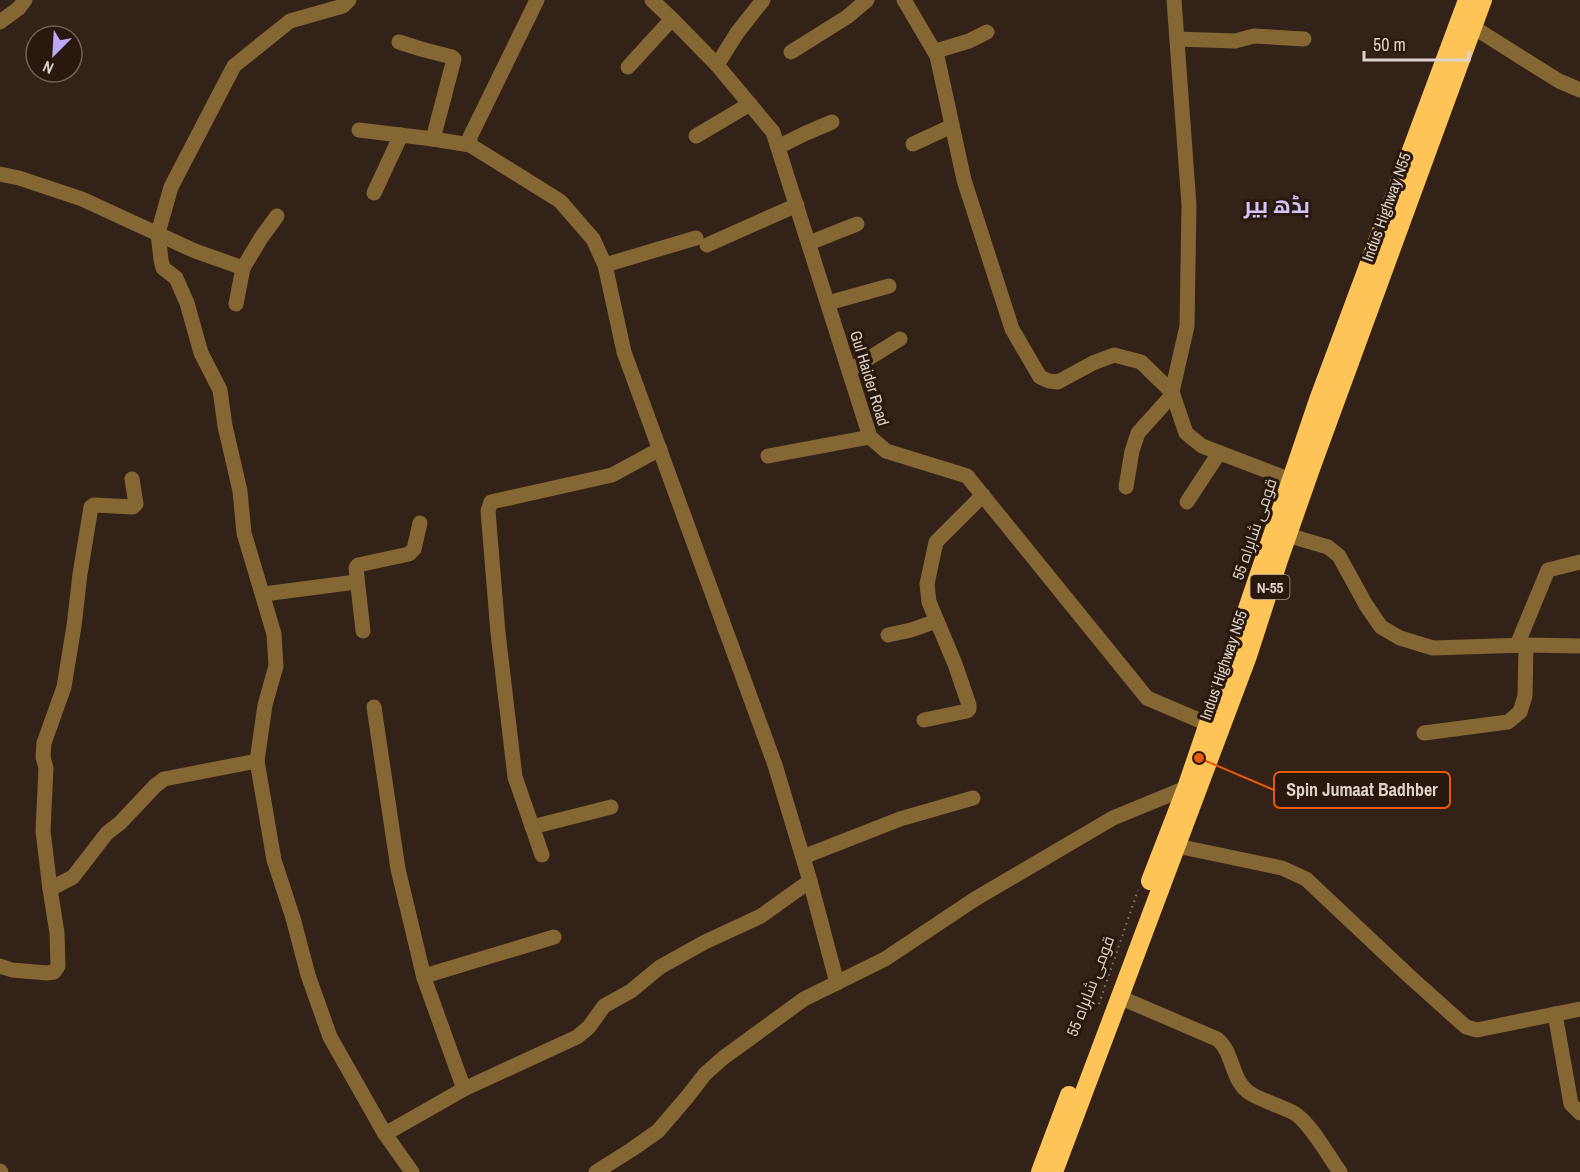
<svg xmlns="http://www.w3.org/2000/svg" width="1580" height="1172" viewBox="0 0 1580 1172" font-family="'Archivo Narrow',Cairo,sans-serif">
  <rect width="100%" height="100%" fill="#322217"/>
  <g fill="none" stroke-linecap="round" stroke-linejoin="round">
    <!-- path -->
    <polyline stroke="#887a71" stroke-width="2" stroke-dasharray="1.5 4.5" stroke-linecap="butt" points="1099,1004 1138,890"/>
    <!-- minor -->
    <g stroke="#846733" stroke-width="15">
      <polyline points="349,0 343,6 290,21 234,66 171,187 158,233 161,260 163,268 176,278 187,303 201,353 220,390 225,426 240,491 244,533 274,634 276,666 265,705 257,761 274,860 293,918 308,975 330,1037 385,1134 412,1172"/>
      <polyline points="537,0 470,137 470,145 560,201 593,239 605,265 624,352 775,765 810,881 837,983"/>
      <polyline points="652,0 672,19 717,65 773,132 870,437 886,451 967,476 1147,698 1208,724"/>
      <polyline points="904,0 937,56 964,180 1012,329 1040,377 1049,381 1058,382 1093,363 1114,355 1141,362 1172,392 1186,433 1202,446 1291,480"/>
      <polyline points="0,22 19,8 25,0"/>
      <polyline points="1473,27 1559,81 1580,90"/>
      <polyline points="1177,39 1235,41 1254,36 1304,39"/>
      <polyline points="399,42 421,49 452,57 454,59 433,139"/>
      <polyline points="936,51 969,41 987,32"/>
      <polyline points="791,52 847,17 867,0"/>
      <polyline points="717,65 737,33 763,0"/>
      <polyline points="628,67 672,19"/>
      <polyline points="359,130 433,139 470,145"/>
      <polyline points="696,136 750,104"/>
      <polyline points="913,144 952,126"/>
      <polyline points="778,147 804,134 832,122"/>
      <polyline points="0,174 19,178 82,199 195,251 243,268"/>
      <polyline points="374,193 401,135"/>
      <polyline points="809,243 857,224"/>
      <polyline points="707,245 797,205"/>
      <polyline points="605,265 696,238"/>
      <polyline points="828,303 889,286"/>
      <polyline points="236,304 243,268 261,238 277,216"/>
      <polyline points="850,370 900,339"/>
      <polyline points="1172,392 1187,326 1189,205 1174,0"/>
      <polyline points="768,456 870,437"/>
      <polyline points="1126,487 1132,451 1138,433 1173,394"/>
      <polyline points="1187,502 1219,453"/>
      <polyline points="1287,535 1328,547 1339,556 1366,605 1381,627 1400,638 1433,648 1526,645 1580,646"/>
      <polyline points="264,594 356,582"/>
      <polyline points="363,631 356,568 358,565 409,554 414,549 420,523"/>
      <polyline points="888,635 911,630 937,621"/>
      <polyline points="1517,645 1548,570 1580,562"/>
      <polyline points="374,707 398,869 424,978"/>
      <polyline points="924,720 967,711 969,709 969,705 955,664 929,602 927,584 936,542 983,495"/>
      <polyline points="1424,733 1508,722 1520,712 1525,696 1526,645"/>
      <polyline points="532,827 611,807"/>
      <polyline points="1177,846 1282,868 1306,879 1408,975 1466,1027 1477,1030 1580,1009"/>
      <polyline points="542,855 515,777 498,633 488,511 491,502 612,475 660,449"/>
      <polyline points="803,857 900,819 973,798"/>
      <polyline points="50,889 73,877 107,833 120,823 155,786 164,779 257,761"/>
      <polyline points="0,966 12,970 47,973 54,972 58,966 57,933 50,889 43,831 46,768 43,757 44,743 64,687 74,626 80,574 91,507 94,505 133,507 136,504 132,479"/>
      <path d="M1119,997L1217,1039C1233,1051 1231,1078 1247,1091C1256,1099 1282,1106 1294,1113C1309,1121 1329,1157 1340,1172"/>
      <polyline points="1555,1014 1571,1104 1580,1113"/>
      <polyline points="464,1089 424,978 431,974 554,937"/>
      <polyline points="385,1134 464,1089 577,1037 589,1027 604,1006 631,991 660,967 705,942 761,916 810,881"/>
      <polyline points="0,1171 1,1172"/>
      <polyline points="596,1172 631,1150 658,1131 688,1096 705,1074 723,1058 804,999 885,959 975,899 1113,818 1186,788"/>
    </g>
    <!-- highway -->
    <g stroke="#ffc457" stroke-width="18">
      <polyline points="1150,881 1186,788 1318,400 1467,0"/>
      <polyline points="1040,1172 1069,1095"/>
      <polyline points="1054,1172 1248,656 1279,560 1312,466 1483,0"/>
    </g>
  </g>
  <g text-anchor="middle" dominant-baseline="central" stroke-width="6" stroke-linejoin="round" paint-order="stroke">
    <!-- shield labels -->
    <rect fill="#28180d" stroke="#a79b93" stroke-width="1.5" x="1250.5" y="575" width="39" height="24" rx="4.5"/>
    <g font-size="15" font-weight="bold" fill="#ded3cc">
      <text x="1270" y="587">N-55</text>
    </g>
    <!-- street labels -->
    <g font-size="16" fill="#ded3cc" stroke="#28180d">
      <text transform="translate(1386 207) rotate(-70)">Indus Highway N55</text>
      <text transform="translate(870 378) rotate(73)">Gul Haider Road</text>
      <text transform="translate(1254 529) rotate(-71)">قومی شاہراہ 55</text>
      <text transform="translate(1223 665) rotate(-71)">Indus Highway N55</text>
      <text transform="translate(1090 986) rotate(-69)">قومی شاہراہ 55</text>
    </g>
    <!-- district labels -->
    <g font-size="22" font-weight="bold" fill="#d1c3fc" stroke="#28180d">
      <text x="1277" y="205">بڈھ بیر</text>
    </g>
  </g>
  <!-- callouts -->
  <path fill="none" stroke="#e8590c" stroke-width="2" d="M1199 758L1274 790"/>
  <circle fill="#e8590c" stroke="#28180d" stroke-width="2" cx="1199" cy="758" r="6"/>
  <rect fill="#28180d" stroke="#e8590c" stroke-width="2" x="1274" y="772" width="176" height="36" rx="6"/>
  <g font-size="18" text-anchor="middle" font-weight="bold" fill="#ded3cc">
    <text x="1362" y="796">Spin Jumaat Badhber</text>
  </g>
  <!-- north arrow -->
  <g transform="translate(54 54) rotate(204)"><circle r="28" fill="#28180d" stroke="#716359" stroke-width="1.5"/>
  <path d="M0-4.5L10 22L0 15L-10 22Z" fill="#bda9f5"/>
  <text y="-9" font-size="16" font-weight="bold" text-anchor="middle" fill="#ded3cc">N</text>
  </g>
  <!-- scale -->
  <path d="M1364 51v9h105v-9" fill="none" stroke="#ded3cc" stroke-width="3"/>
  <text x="1373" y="51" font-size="18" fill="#ded3cc" stroke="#28180d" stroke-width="4.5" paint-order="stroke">50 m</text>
</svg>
